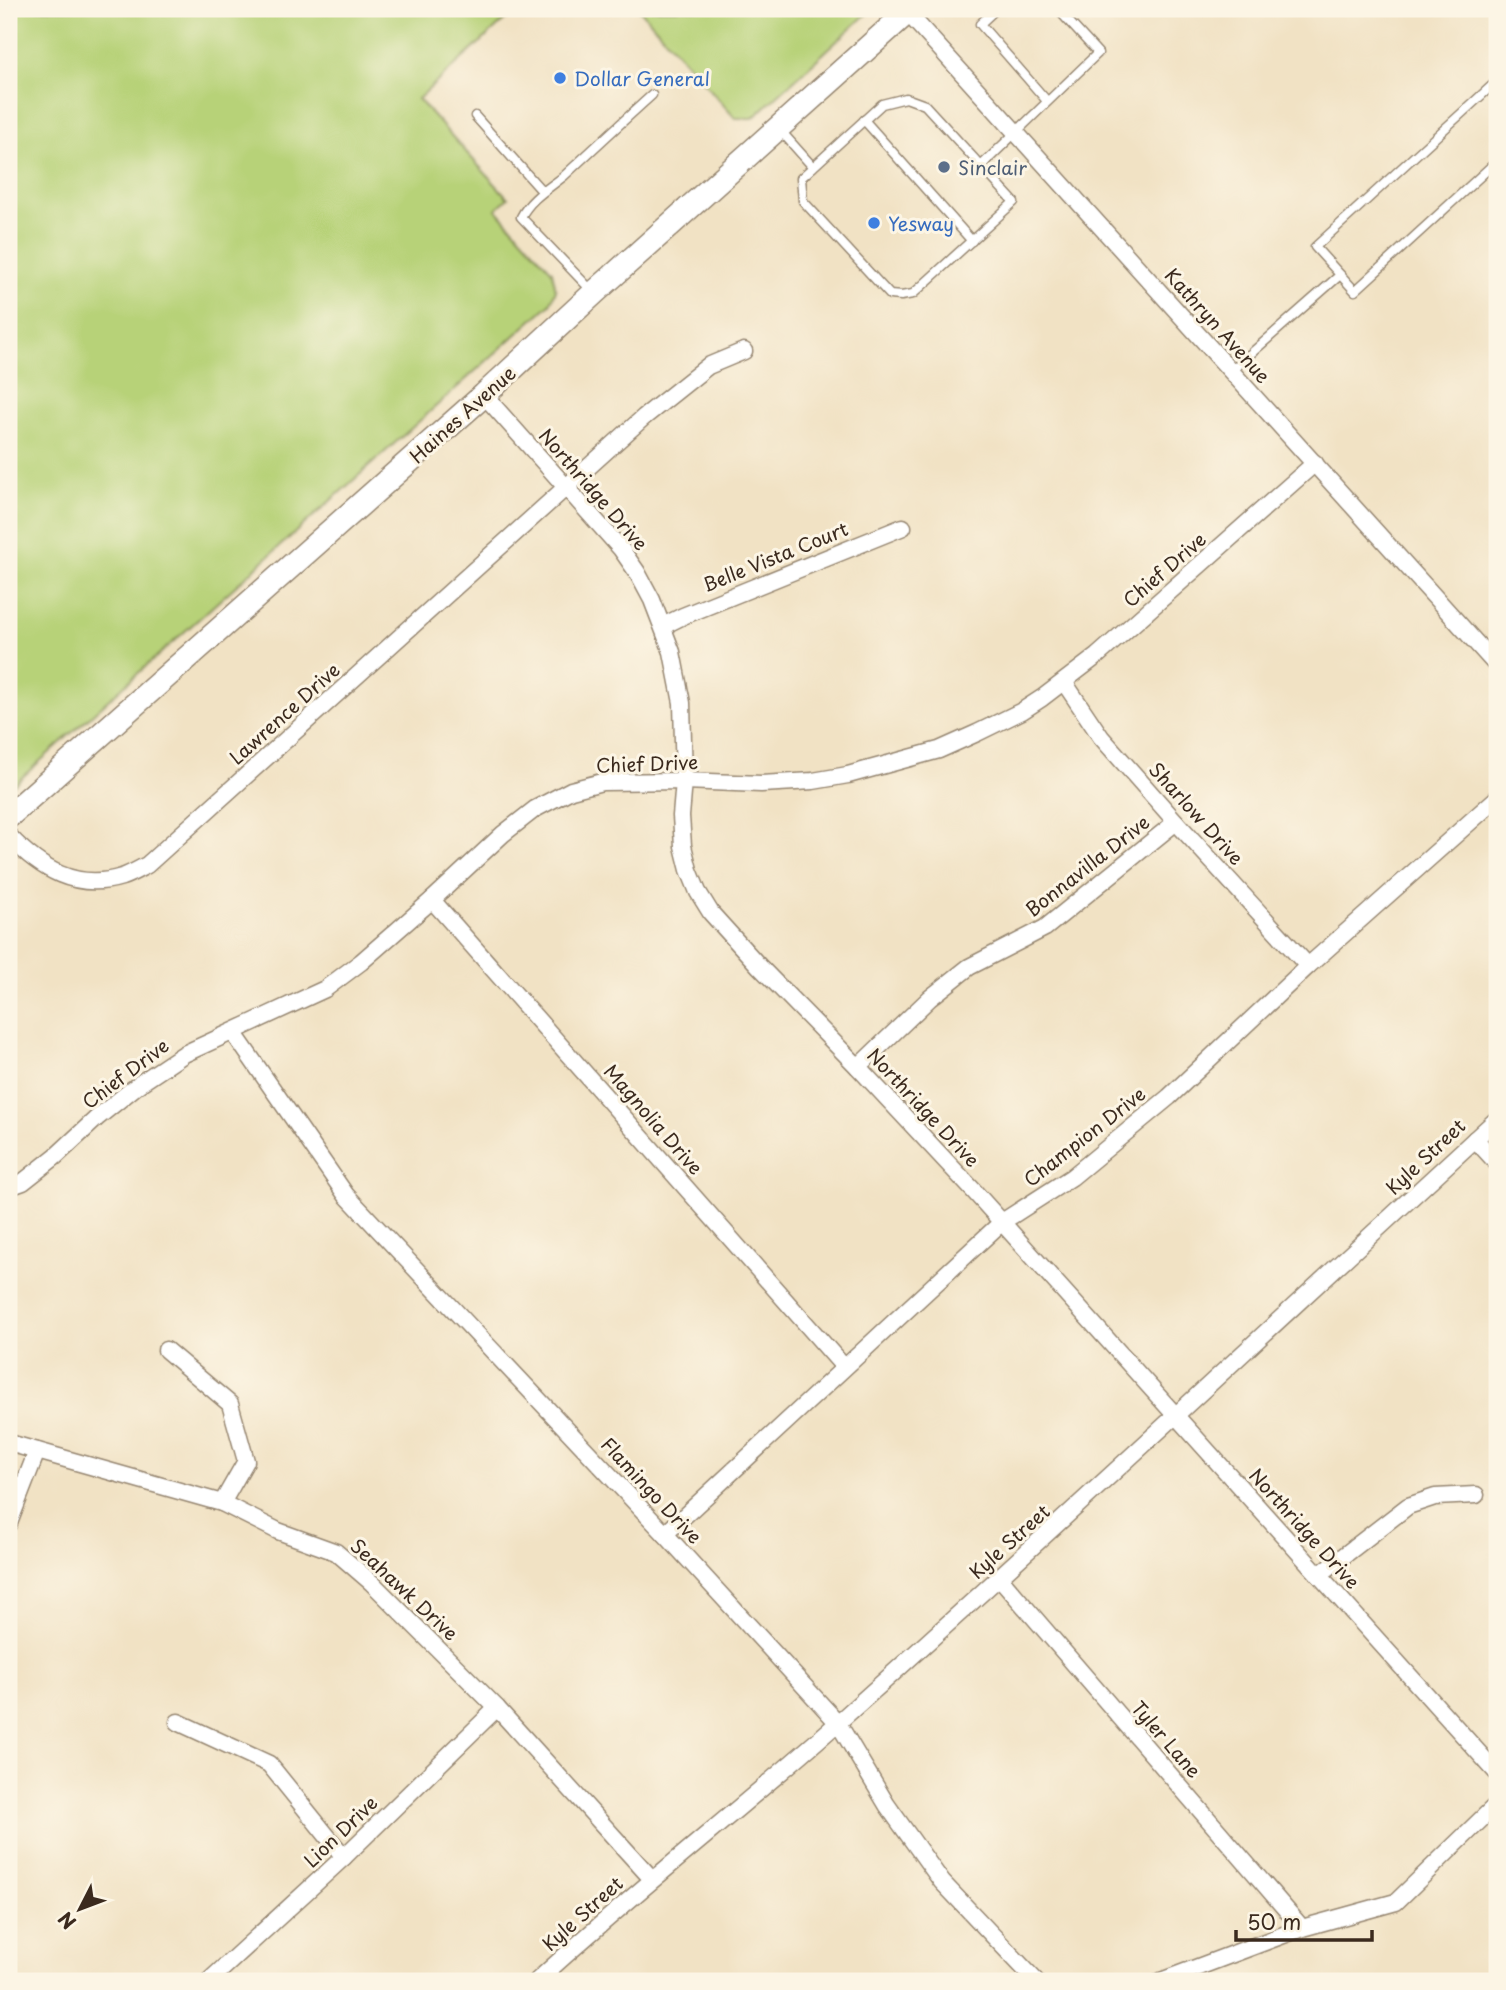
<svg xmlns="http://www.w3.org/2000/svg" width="1506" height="1990" viewBox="0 0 1506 1990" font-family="'Playpen Sans',sans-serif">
  <rect width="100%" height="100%" fill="#fcf5e5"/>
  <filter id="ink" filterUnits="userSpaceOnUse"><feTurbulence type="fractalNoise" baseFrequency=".0143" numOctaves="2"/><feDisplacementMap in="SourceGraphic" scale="14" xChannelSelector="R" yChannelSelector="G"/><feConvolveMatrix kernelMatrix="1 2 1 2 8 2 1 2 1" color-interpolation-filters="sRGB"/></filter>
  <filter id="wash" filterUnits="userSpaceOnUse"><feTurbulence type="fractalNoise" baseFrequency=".00686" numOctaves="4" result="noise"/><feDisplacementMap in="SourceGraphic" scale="28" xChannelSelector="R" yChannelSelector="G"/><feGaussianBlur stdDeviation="1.57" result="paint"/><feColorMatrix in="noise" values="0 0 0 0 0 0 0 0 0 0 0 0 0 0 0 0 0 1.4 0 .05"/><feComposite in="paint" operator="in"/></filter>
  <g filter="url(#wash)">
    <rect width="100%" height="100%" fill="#f1e2c4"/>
    <!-- green -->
    <g fill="#b7d278" stroke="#797e4b" stroke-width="2">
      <polygon points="9,9 517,9 418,99 508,198 496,209 552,271 556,290 550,304 9,789"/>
      <polygon points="639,9 872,9 753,118 735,118"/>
    </g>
  </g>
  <g filter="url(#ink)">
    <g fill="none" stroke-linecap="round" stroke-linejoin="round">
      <!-- lane casing -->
      <g stroke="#968671" stroke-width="11">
        <g id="lane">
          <polyline points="996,9 980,24 1047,101"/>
          <polyline points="1497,81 1315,247 1355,291 1497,161"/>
          <polygon points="906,98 925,105 1014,202 913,294 901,296 890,295 803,201 801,178 882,104"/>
          <polyline points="475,116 542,191"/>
          <polyline points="864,120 972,241"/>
          <polyline points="780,130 813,167"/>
          <polyline points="981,166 1098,53 1063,15"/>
          <path d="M592,291L521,217C531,198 548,189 564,176C593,149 622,122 652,95"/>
          <polyline points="1231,371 1340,275"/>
        </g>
      </g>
      <!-- street casing -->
      <g stroke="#968671" stroke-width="19">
        <g id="street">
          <polyline points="907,12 1497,666"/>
          <polyline points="484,395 621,549 637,572 652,600 672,652 682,703 684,781 681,816 683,846 689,870 698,892 711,913 759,966 858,1067 972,1189 1497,1773"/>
          <polyline points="663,626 683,616 903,527"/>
          <polyline points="1064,682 1101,737 1176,822 1308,966"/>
          <path d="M9,836C40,869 76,891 122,877C131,874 139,869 147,865L644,417L708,366L744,351"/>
          <polyline points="432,900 844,1367"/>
          <polyline points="233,1032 346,1195 665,1534 838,1723 887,1805 942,1882 1036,1981"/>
          <polyline points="858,1067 930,998 969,967 1045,928 1176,822"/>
          <polyline points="1475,1139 1497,1163"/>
          <polyline points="9,1187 23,1182 56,1156 98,1117 139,1084 184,1054 325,989 361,962 432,900 503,834 535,809 571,790 602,782 684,781 761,784 813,781 848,775 939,750 977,733 1022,711 1042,698 1097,656 1315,463"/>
          <polyline points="166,1350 230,1404 246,1461 222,1503"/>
          <polyline points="9,1443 222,1503 278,1531 336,1552 372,1583 497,1708 652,1879"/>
          <polyline points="9,1523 37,1451"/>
          <polyline points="665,1534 1002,1222 1072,1177 1169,1097 1308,966 1497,798"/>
          <polyline points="1319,1575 1408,1506 1435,1497 1476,1495"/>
          <polyline points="1000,1578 1302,1928"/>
          <polyline points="178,1722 269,1764 344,1857"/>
          <polyline points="209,1981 344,1857 497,1708"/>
          <path d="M537,1981C636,1890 742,1808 842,1719C1063,1522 1279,1319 1497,1119"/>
          <polyline points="1161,1981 1302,1928 1396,1902 1497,1804"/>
        </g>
      </g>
      <!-- secondary casing -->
      <g stroke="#968671" stroke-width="26">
        <polyline id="secondary" points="9,816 484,395 594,293 911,9"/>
      </g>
      <!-- path -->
      <polyline stroke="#968671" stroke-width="3.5" stroke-dasharray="2 5" stroke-linecap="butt" points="937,13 941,9"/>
      <!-- lane -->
      <use href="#lane" stroke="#fff" stroke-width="8"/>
      <!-- street -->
      <use href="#street" stroke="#fff" stroke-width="16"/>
      <!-- secondary -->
      <use href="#secondary" stroke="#fff" stroke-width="23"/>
    </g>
  </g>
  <!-- markers -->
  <g fill="#3f7fe0" stroke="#fcf5e5" stroke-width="2.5">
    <circle cx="560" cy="78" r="7"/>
    <circle cx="874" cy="223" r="7"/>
  </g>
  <circle fill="#5c6f8a" stroke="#fcf5e5" stroke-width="2.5" cx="944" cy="167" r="7"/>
  <g text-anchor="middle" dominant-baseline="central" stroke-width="6" stroke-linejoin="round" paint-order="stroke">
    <!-- shop labels -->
    <g font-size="19" fill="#366cbe" stroke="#fcf5e5" text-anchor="start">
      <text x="574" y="78">Dollar General</text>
      <text x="888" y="223">Yesway</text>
    </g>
    <!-- service labels -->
    <g font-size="19" fill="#4e5e75" stroke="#fcf5e5" text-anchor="start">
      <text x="958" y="167">Sinclair</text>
    </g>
    <!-- street labels -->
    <g font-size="19" fill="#3b2a1e" stroke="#fcf5e5">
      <text transform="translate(1218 325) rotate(48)">Kathryn Avenue</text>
      <text transform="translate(462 414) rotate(-42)">Haines Avenue</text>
      <text transform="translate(594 489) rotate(49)">Northridge Drive</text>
      <text transform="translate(775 556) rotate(-22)">Belle Vista Court</text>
      <text transform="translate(1164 569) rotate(-41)">Chief Drive</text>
      <text transform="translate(284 713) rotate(-42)">Lawrence Drive</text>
      <text transform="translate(647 763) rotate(-2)">Chief Drive</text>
      <text transform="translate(1197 813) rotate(48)">Sharlow Drive</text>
      <text transform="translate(1087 865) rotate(-38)">Bonnavilla Drive</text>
      <text transform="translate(125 1073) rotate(-37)">Chief Drive</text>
      <text transform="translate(924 1107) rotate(47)">Northridge Drive</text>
      <text transform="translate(654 1119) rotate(49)">Magnolia Drive</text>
      <text transform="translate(1084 1136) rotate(-38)">Champion Drive</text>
      <text transform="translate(1425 1156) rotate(-43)">Kyle Street</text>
      <text transform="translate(652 1490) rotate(47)">Flamingo Drive</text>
      <text transform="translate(1305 1528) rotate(48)">Northridge Drive</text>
      <text transform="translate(1009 1541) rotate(-42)">Kyle Street</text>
      <text transform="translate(405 1589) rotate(43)">Seahawk Drive</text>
      <text transform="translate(1167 1739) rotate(49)">Tyler Lane</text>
      <text transform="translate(340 1831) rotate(-44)">Lion Drive</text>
      <text transform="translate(582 1913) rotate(-42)">Kyle Street</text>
    </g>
  </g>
  <!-- margin -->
  <rect width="1506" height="1990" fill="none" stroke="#fcf5e5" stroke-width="35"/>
  <!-- north arrow -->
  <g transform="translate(80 1909) rotate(228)" stroke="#fcf5e5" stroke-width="5" paint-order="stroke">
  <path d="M0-5L12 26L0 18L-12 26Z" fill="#3b2a1e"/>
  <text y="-10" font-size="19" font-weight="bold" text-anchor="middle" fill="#3b2a1e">N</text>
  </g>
  <!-- scale -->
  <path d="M1236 1930v10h136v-10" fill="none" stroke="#3b2a1e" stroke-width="3.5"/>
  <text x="1247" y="1930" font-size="21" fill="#3b2a1e" stroke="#fcf5e5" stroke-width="5" paint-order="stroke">50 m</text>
</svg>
